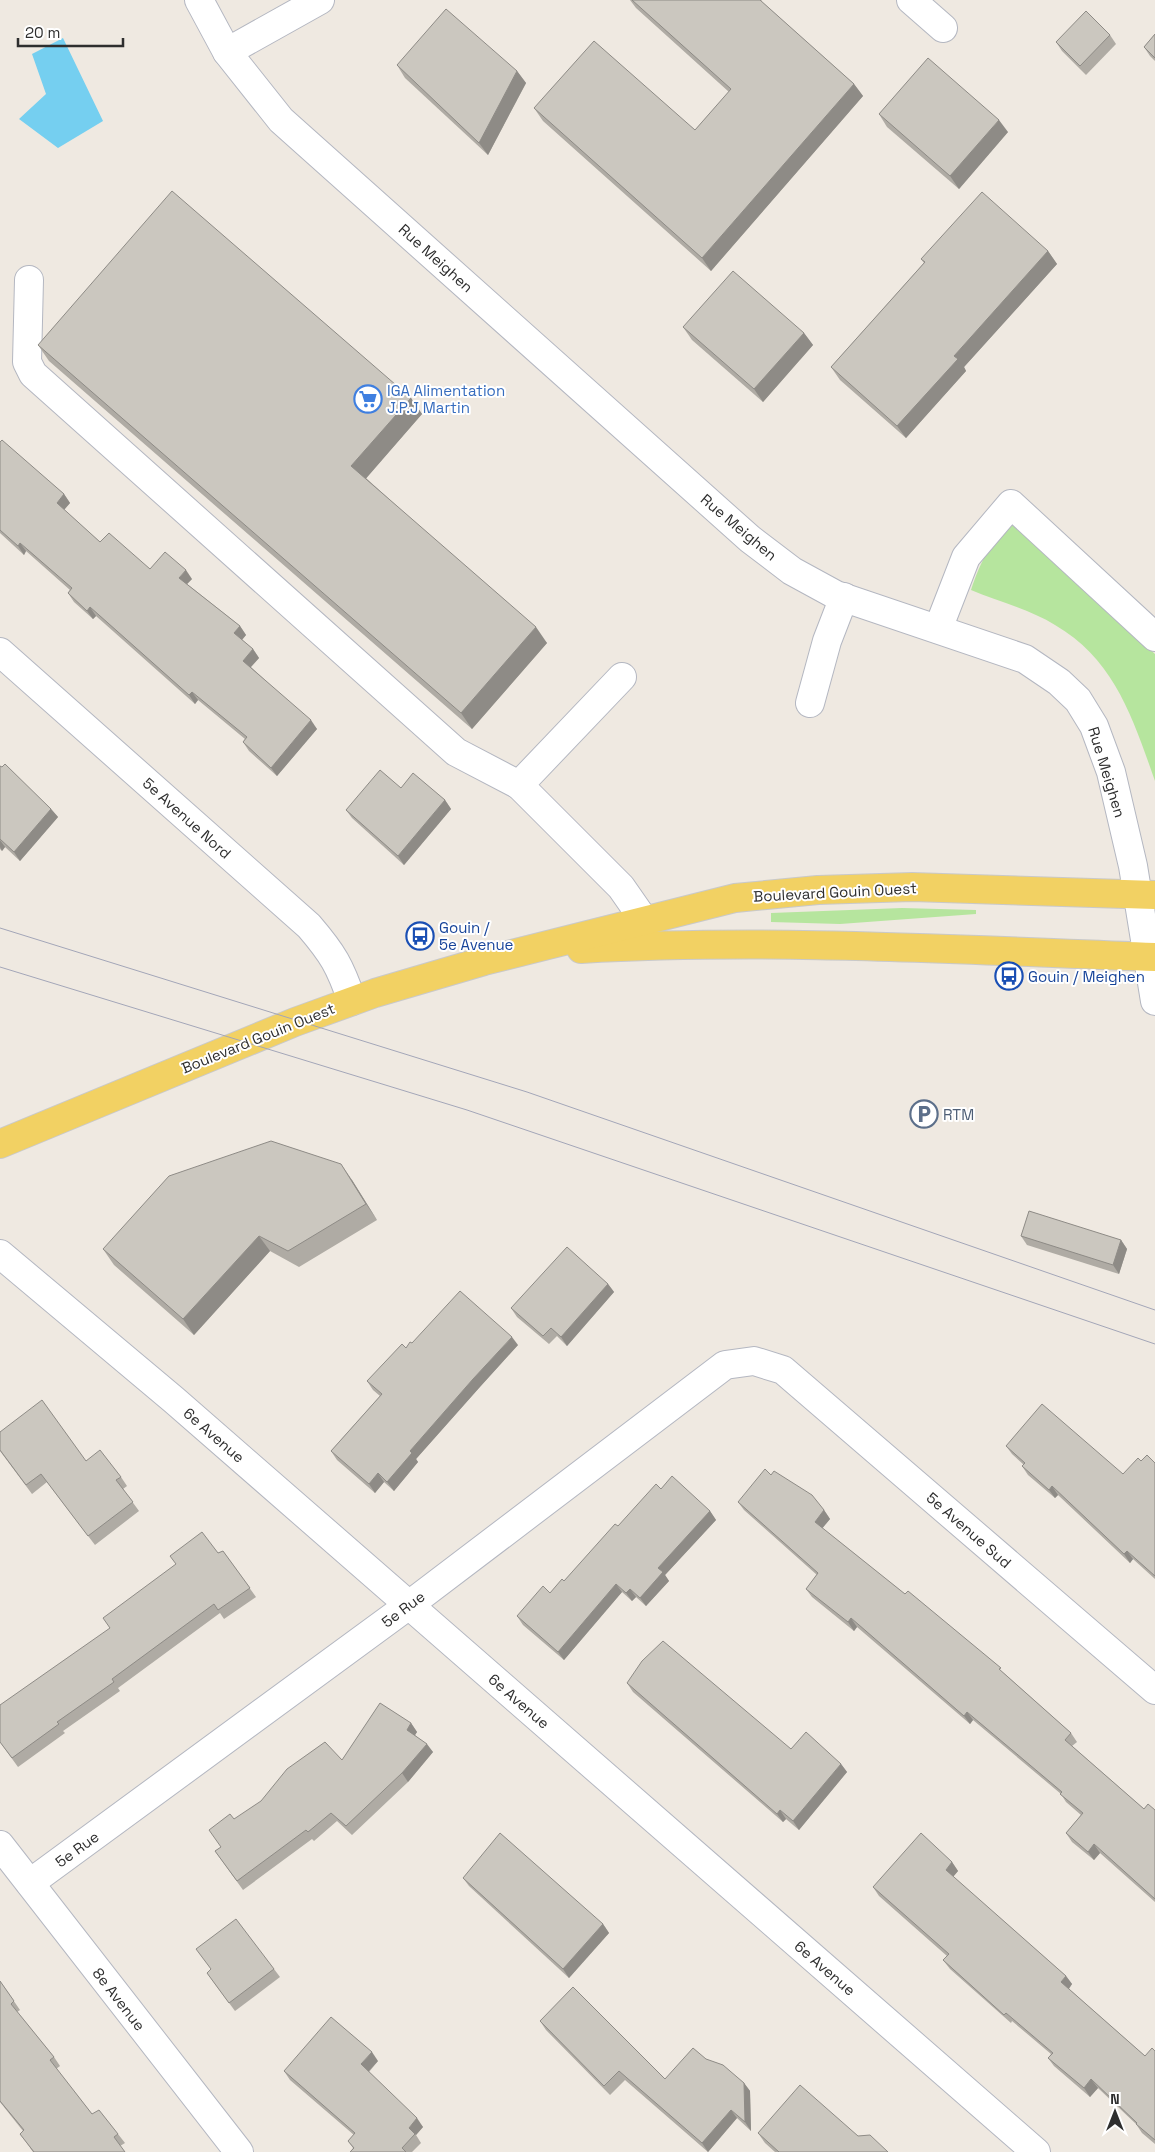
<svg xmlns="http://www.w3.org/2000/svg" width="1155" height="2152" viewBox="0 0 1155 2152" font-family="'Space Grotesk',sans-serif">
  <rect width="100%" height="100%" fill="#efe9e1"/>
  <!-- green -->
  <g fill="#b6e59e">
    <path d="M1012,523L1155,654V781C1133,719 1115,660 1055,625C1031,610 997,601 971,590C982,558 988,548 1012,523Z"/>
    <polygon points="902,908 976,910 976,914 840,924 771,922 771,913"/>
  </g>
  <!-- water -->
  <polygon fill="#75cff0" points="63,38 103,121 58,148 19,119 46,94 32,54"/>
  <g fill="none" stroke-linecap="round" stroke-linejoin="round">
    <!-- minor casing -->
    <g stroke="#b4b7c1" stroke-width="30">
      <g id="minor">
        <polyline points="199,0 227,52 281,120 750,539 792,571 836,595 1025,659 1059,682 1078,700 1094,726 1111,772 1133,866 1155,1001"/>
        <polyline points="911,0 943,28"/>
        <polyline points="227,52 320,0"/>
        <polyline points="29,280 27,362 33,374 456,752 519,785"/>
        <polyline points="938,629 966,557 1011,504 1155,637"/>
        <path d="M0,652L309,926C333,954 340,966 352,1001"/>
        <polyline points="622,677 519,785 621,887 644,920"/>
        <polyline points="810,703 827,641 844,597"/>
        <polyline points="0,1254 174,1400 1036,2152"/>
        <polyline points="0,1845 239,2152"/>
        <polyline points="30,1883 409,1605 725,1365 754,1361 783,1370 1155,1690"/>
      </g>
    </g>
    <!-- major casing -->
    <g stroke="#c9c9c9" stroke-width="30">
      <g id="major">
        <path d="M581,949C772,938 964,950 1155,957"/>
        <polyline points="0,1144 295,1022 375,993 484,961 735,898 818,890 912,887 1155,895"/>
      </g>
    </g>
    <!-- minor -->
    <use href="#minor" stroke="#fff" stroke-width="28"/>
    <!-- major -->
    <use href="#major" stroke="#f2d163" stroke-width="28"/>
    <!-- tram -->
    <g stroke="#a3a6b8" stroke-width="1">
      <polyline points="0,928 527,1092 1155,1310"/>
      <polyline points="0,967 467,1110 1155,1344"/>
    </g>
  </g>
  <!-- wall -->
  <g fill="#afaba4">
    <polygon points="630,0 762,0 761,1 854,84 863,96 711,271 543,121 534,108 695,130 729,92 636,8"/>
    <polygon points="1155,34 1155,61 1150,56 1144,47"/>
    <polygon points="1110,35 1116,44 1086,75 1062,51 1056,42"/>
    <polygon points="397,65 517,71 526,83 488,155 405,78"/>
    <polygon points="879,114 1008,132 959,189 887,127"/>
    <polygon points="1048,251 1057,264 964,367 966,371 906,438 840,380 831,367 924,263 921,259"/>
    <polygon points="683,327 804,333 813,345 763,402 692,340"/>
    <polygon points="38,345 411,398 422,414 366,478 547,643 472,729 49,361"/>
    <polygon points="0,442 64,494 70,503 64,510 100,542 150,569 192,579 187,584 240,626 246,635 242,640 253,649 259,658 251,667 317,729 277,776 249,751 243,742 245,739 198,700 195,704 96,616 93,619 74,602 68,593 70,590 26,551 24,555 0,533"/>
    <polygon points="0,766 51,809 58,817 20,861 5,847 2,851 0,849"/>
    <polygon points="445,800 451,809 404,865 352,818 346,810"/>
    <polygon points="352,1180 377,1220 299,1267 270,1251 194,1335 114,1265 103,1249"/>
    <polygon points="1021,1236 1121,1240 1127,1249 1119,1274 1027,1245"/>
    <polygon points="608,1284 614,1292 567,1346 557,1336 549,1344 517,1317 511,1308"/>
    <polygon points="412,1343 518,1345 479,1388 416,1459 418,1462 394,1491 384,1482 375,1493 337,1460 331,1451 380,1396 373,1390 367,1381"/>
    <polygon points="1006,1446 1123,1474 1141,1461 1155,1463 1155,1579 1133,1559 1130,1563 1058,1495 1055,1498 1028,1475 1022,1466 1024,1465 1012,1454"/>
    <polygon points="0,1451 86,1461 121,1477 127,1486 123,1489 139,1511 95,1545 47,1482 32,1494"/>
    <polygon points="771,1475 824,1510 830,1519 822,1528 1006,1675 1071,1733 1077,1742 1072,1746 1144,1809 1155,1810 1155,1902 1100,1853 1094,1860 1072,1842 1066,1833 1081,1815 1066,1802 1061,1794 973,1720 970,1724 857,1627 854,1631 812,1597 806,1589 817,1575 744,1510 738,1502"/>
    <polygon points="661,1489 710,1511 716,1520 665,1575 669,1581 646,1606 636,1597 632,1601 622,1592 564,1660 523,1625 517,1616 550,1593 564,1581 618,1526"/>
    <polygon points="223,1551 256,1597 224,1619 220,1613 118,1688 120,1691 63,1731 65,1733 18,1767 0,1742 218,1553"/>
    <polygon points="627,1683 791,1749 841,1764 847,1772 799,1830 786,1819 783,1822 633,1692"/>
    <polygon points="411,1723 417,1732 415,1735 433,1752 408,1782 352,1835 337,1821 314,1841 312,1839 243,1890 215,1851 221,1847 234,1819"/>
    <polygon points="952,1862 958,1871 953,1877 1066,1976 1072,1984 1069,1989 1145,2056 1155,2051 1155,2144 1142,2133 1136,2124 1098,2088 1090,2097 1054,2066 1048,2058 1051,2054 1012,2021 1011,2023 950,1969 943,1960 947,1956 879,1896 873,1887"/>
    <polygon points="463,1878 603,1924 609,1933 569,1978 469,1886"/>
    <polygon points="274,1969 280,1977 235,2011 207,1973"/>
    <polygon points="0,1981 20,2010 17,2012 54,2057 60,2066 56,2069 92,2114 118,2134 125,2143 120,2146 125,2152 33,2152 26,2142 20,2134 23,2131 0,2102"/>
    <polygon points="540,2021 665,2079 706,2059 744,2083 750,2091 751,2131 737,2118 708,2152 625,2080 610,2095 546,2030"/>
    <polygon points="378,2061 369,2072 423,2127 416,2135 421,2143 412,2152 350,2152 353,2148 348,2141 354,2135 290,2080 284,2071"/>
    <polygon points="758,2133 858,2136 888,2152 775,2152 765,2143"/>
  </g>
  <!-- shaded-wall -->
  <g fill="#8e8b86">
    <polygon points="517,71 526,83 488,155 479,143"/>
    <polygon points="854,84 863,96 711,271 702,258"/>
    <polygon points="999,120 1008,132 959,189 950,176"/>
    <polygon points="1048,251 1057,264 964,367 966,371 906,438 897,426 954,356"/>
    <polygon points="804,333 813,345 763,402 754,389"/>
    <polygon points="411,398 422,414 363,482 351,466"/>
    <polygon points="64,494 70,503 63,511 57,503"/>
    <polygon points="20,543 26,551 24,555 18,546"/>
    <polygon points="186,570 192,579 185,586 179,578"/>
    <polygon points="90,607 96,616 93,619 87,611"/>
    <polygon points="240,626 246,635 240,642 234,633"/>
    <polygon points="536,627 547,643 472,729 461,713"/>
    <polygon points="253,649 259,658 249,669 243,661"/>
    <polygon points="192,692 198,700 195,704 189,695"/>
    <polygon points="311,720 317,729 277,776 271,768"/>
    <polygon points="445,800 451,809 404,865 398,856"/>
    <polygon points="51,809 58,817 20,861 14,852"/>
    <polygon points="0,840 5,847 2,851 0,847"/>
    <polygon points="341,1164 352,1180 377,1220 366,1204"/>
    <polygon points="259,1236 270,1251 194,1335 183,1319"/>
    <polygon points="1121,1240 1127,1249 1119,1274 1113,1265"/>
    <polygon points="608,1284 614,1292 567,1346 561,1337"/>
    <polygon points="512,1337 518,1345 479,1388 416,1459 418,1462 394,1491 387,1482 410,1451 473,1379"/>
    <polygon points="378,1473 384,1482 375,1493 369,1484"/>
    <polygon points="1052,1486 1058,1495 1055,1498 1049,1490"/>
    <polygon points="824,1510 830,1519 821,1530 815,1522"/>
    <polygon points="710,1511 716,1520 665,1575 669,1581 646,1606 640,1598 658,1568"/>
    <polygon points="1127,1551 1133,1559 1130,1563 1124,1554"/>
    <polygon points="616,1584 622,1592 564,1660 558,1652"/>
    <polygon points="630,1589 636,1597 632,1601 626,1593"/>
    <polygon points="851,1618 857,1627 854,1631 848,1622"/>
    <polygon points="967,1712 973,1720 970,1724 964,1716"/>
    <polygon points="411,1723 417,1732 413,1738 407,1730"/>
    <polygon points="427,1744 433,1752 408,1782 402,1773"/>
    <polygon points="841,1764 847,1772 799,1830 793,1821"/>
    <polygon points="780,1810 786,1819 783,1822 777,1814"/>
    <polygon points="1094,1844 1100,1853 1094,1860 1088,1852"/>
    <polygon points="952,1862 958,1871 952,1878 946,1870"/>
    <polygon points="603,1924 609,1933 569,1978 563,1969"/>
    <polygon points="1066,1976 1072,1984 1067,1991 1061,1982"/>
    <polygon points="372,2052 378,2061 367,2073 361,2064"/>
    <polygon points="1091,2079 1098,2088 1090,2097 1084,2088"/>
    <polygon points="744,2083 750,2091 751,2131 745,2122"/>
    <polygon points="731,2110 737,2118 708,2152 702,2143"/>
    <polygon points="417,2118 423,2127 416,2135 409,2128"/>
  </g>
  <!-- building -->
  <g fill="#cbc7bf" stroke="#8e8b86">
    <polygon points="632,0 760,0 854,84 702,258 534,108 594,41 695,130 731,89"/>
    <polygon points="446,9 517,71 479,143 397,65"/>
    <polygon points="1086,11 1110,35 1080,66 1056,42"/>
    <polygon points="1155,34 1155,58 1144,47"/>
    <polygon points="928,58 999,120 950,176 879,114"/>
    <polygon points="172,191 411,398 351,466 536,627 461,713 38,345"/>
    <polygon points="982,192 1048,251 954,356 958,359 897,426 831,367 925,262 921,259"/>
    <polygon points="733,271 804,333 754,389 683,327"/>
    <polygon points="2,440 64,494 57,503 100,542 109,533 150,569 165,552 186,570 179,578 240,626 234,633 253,649 243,661 311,720 271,768 243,742 247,737 192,692 189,695 90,607 87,611 68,593 72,588 20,543 18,546 0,530 0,442"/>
    <polygon points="5,764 51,809 14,852 0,839 0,766 2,767"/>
    <polygon points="380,770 401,788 413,773 445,800 398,856 346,810"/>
    <polygon points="271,1141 341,1164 366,1204 288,1251 259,1236 183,1319 103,1249 169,1176"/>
    <polygon points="1029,1211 1121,1240 1113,1265 1021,1236"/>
    <polygon points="567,1247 608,1284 561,1337 551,1328 543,1336 511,1308"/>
    <polygon points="460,1291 512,1337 473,1379 410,1451 412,1453 387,1482 378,1473 369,1484 331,1451 382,1394 367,1381 402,1344 406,1348 410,1342 412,1343"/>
    <polygon points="42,1400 86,1461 100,1450 121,1477 116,1480 133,1502 88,1536 41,1474 26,1485 0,1450 0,1432"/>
    <polygon points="1042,1404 1123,1474 1138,1458 1141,1461 1147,1455 1155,1463 1155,1576 1127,1551 1124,1554 1052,1486 1049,1490 1022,1466 1025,1463 1006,1446"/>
    <polygon points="765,1469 771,1475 774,1471 812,1495 824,1510 815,1522 905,1594 908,1591 1001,1668 999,1669 1071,1733 1065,1740 1144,1809 1148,1804 1155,1810 1155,1899 1094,1844 1088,1852 1066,1833 1083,1813 1060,1794 1062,1792 967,1712 964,1716 851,1618 848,1622 806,1589 818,1573 738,1502"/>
    <polygon points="672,1476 710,1511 658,1568 663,1572 640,1598 630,1589 626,1593 616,1584 558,1652 517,1616 543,1586 550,1593 562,1579 564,1581 615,1524 618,1526 656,1484 661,1489"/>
    <polygon points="202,1532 218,1553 223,1551 250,1588 218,1610 214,1604 112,1679 114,1682 57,1722 59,1724 12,1758 0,1742 0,1705 110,1628 103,1618 176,1564 170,1556"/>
    <polygon points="663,1641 791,1749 806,1732 841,1764 793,1821 780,1810 777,1814 627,1683 642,1661"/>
    <polygon points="380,1703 411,1723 407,1730 427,1744 402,1773 346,1826 331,1813 308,1832 306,1830 237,1881 215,1851 221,1847 209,1830 230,1814 234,1819 261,1801 287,1769 325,1742 342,1760"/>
    <polygon points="500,1833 603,1924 563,1969 463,1878"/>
    <polygon points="921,1833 952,1862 946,1870 1066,1976 1061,1982 1145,2056 1152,2048 1155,2051 1155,2140 1136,2124 1137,2123 1091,2079 1084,2088 1048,2058 1053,2053 1006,2013 1004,2015 943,1960 949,1954 873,1887"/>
    <polygon points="236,1919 274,1969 229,2003 207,1973 211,1969 196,1949"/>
    <polygon points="0,1981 14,2001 11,2004 54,2057 50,2060 92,2114 99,2110 118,2134 114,2137 125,2152 34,2152 20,2134 24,2130 0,2101"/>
    <polygon points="573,1987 665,2079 693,2048 706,2059 723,2065 744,2083 745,2122 731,2110 702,2143 619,2071 604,2086 540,2021"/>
    <polygon points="331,2017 372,2052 361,2064 417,2118 409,2128 415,2134 402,2148 406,2152 350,2152 354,2148 348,2141 355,2133 284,2071"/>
    <polygon points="800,2085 858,2136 870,2135 888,2152 779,2152 758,2133"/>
  </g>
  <!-- icons -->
  <defs>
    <g id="supermarket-ring" transform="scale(1.4375)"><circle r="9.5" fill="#fff" stroke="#3f7fe0" stroke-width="1.5"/><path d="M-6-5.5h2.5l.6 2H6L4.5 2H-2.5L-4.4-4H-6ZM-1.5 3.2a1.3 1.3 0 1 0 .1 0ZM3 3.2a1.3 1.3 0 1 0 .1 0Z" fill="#3f7fe0"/></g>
    <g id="bus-ring" transform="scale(1.4375)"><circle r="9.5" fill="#fff" stroke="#1a4fb4" stroke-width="1.5"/><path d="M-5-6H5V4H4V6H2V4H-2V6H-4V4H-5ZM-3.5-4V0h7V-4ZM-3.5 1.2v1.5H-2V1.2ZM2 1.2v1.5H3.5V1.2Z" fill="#1a4fb4"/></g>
    <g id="parking-ring" transform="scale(1.4375)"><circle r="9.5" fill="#fff" stroke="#5c6f8a" stroke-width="1.5"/><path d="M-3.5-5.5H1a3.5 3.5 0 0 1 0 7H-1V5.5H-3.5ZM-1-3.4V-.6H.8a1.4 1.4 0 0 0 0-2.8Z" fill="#5c6f8a"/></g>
  </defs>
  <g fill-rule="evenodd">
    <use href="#supermarket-ring" x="368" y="399"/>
    <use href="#bus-ring" x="420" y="936"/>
    <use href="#bus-ring" x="1009" y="976"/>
    <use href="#parking-ring" x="924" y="1114"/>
  </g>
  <g text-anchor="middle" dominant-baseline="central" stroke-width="4" stroke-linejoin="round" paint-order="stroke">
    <!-- street labels -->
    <g font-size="15" fill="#2e2e2e" stroke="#fff">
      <text transform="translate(436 258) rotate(42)">Rue Meighen</text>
      <text transform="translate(739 527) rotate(40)">Rue Meighen</text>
      <text transform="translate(1107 772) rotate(73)">Rue Meighen</text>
      <text transform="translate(187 818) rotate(42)">5e Avenue Nord</text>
      <text transform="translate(835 892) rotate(-3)">Boulevard Gouin Ouest</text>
      <text transform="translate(258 1038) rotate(-22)">Boulevard Gouin Ouest</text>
      <text transform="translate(214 1435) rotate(41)">6e Avenue</text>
      <text transform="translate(969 1530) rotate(41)">5e Avenue Sud</text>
      <text transform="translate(403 1609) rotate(-37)">5e Rue</text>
      <text transform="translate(519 1701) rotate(41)">6e Avenue</text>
      <text transform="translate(77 1849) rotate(-36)">5e Rue</text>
      <text transform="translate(825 1968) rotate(41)">6e Avenue</text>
      <text transform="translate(119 1999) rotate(52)">8e Avenue</text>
    </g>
    <!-- shop labels -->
    <g font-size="15" fill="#366cbe" stroke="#fff" text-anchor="start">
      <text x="387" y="390">IGA Alimentation<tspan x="387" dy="17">J.P.J Martin</tspan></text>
    </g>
    <!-- transit labels -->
    <g font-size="15" fill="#164399" stroke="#fff" text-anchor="start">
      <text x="439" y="927">Gouin /<tspan x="439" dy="17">5e Avenue</tspan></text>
      <text x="1028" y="976">Gouin / Meighen</text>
    </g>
    <!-- service labels -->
    <g font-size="15" fill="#4e5e75" stroke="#fff" text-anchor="start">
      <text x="943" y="1114">RTM</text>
    </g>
  </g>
  <!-- north arrow -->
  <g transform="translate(1115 2112)" stroke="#ffffff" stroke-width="4" paint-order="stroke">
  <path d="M0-4L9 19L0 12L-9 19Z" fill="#2e2e2e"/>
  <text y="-8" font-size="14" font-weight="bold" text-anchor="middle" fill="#2e2e2e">N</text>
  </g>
  <!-- scale -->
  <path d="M18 38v8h105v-8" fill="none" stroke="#2e2e2e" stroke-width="2.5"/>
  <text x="25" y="38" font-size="15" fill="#2e2e2e" stroke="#ffffff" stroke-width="4" paint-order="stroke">20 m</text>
</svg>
